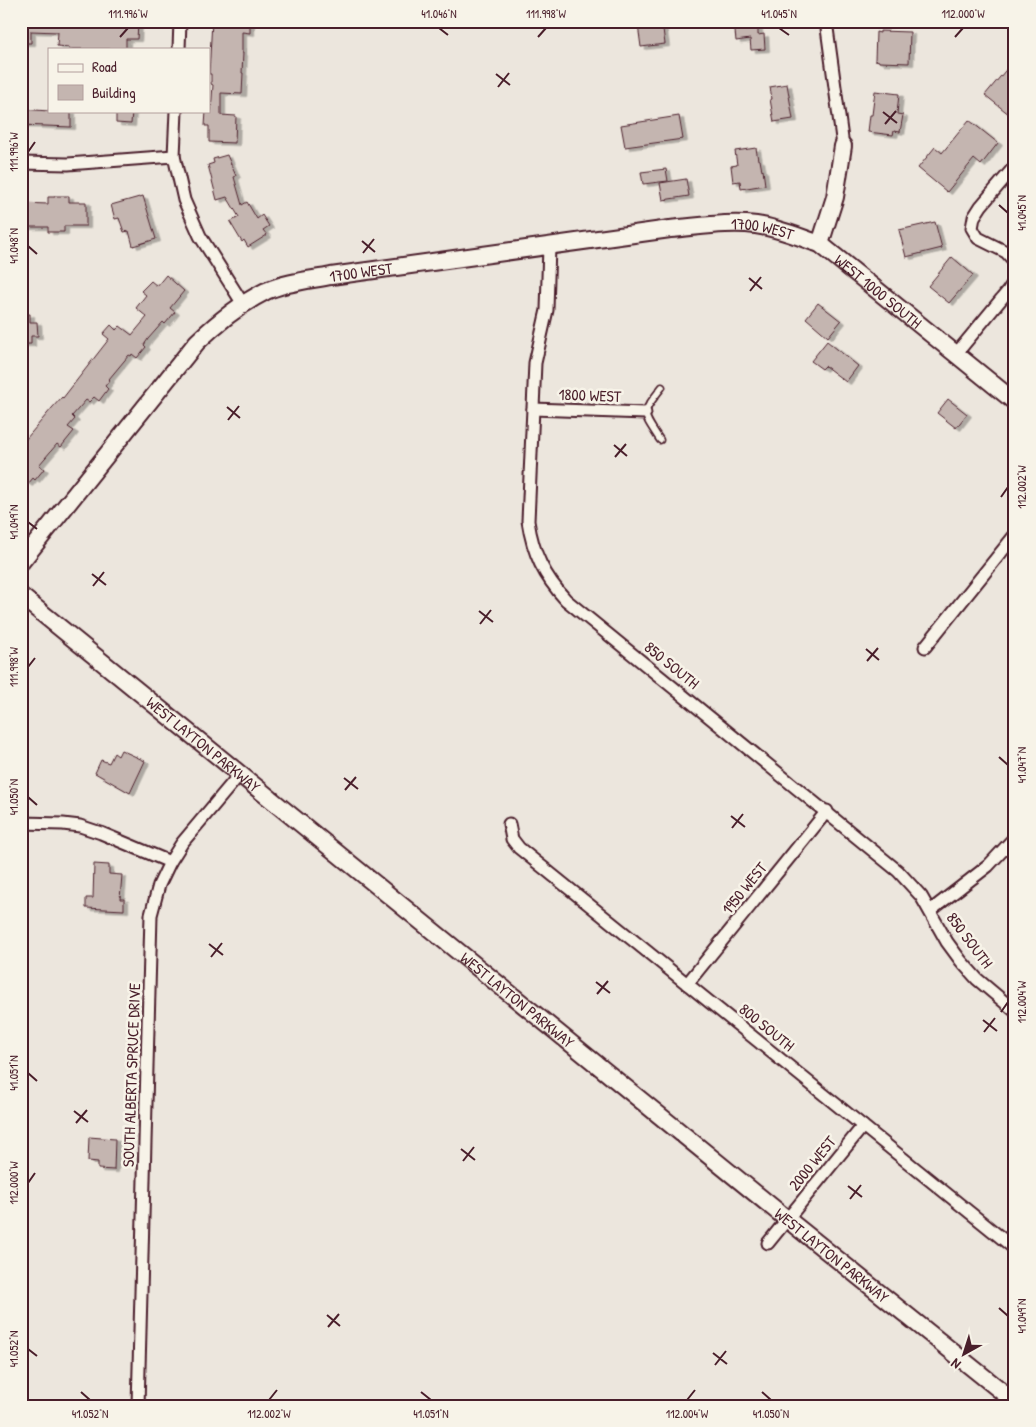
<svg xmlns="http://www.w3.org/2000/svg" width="1036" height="1427" viewBox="0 0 1036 1427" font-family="'Patrick Hand',sans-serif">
  <defs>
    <filter id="shadow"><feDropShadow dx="4.5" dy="2.5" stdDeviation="0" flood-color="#0004"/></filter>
  </defs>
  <rect width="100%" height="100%" fill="#ece6dd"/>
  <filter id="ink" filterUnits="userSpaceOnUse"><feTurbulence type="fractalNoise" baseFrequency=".02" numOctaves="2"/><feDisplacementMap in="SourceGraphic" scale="10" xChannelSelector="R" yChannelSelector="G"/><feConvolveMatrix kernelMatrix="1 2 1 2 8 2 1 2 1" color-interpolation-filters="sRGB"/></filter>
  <g filter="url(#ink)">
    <!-- building -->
    <g fill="#c4b5b0" stroke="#4a1f2b" filter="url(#shadow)">
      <polygon points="21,21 74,21 74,23 90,24 90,26 116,27 116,21 131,21 131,23 138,24 137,39 126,39 126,49 69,49 69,47 57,46 58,32 31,31 31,43 21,43"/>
      <polygon points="212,21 250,21 250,33 242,32 242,53 243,53 242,73 243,73 242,94 221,93 221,115 236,116 235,143 209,142 209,126 205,126 206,111 211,111 213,85 211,84 211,74 209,74"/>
      <polygon points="734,21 755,21 755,27 758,27 758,35 764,34 765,49 751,50 750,39 736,41"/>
      <polygon points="662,22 665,44 641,47 638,25"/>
      <polygon points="880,31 910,32 909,63 879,62 879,61 875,60 876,32 880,33"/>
      <polygon points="1015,59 1015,119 985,95"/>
      <polygon points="787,84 793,119 774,122 770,99 772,99 770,87"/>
      <polygon points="875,91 899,94 897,114 903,115 900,132 894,131 893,135 868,132 870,115 872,115"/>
      <polygon points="21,109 49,111 71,111 71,127 21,125"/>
      <polygon points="116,111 132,111 131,124 116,123"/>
      <polygon points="679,116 683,139 625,147 621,125"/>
      <polygon points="969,120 998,143 981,165 974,159 947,192 918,168 935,147 942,153"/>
      <polygon points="756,148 758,160 760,160 762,171 763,170 765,185 741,189 740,181 733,182 731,166 737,165 735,151"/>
      <polygon points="227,155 236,176 234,177 242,205 247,202 257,219 262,215 269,226 263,230 267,235 248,247 244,240 242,242 230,222 239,217 227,197 217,200 208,165 214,163 213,159"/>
      <polygon points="666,169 668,181 643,184 641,172"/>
      <polygon points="686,179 689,196 663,200 660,183"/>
      <polygon points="55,196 69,196 69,202 86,202 86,226 64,226 64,232 48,232 48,227 21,227 21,203 48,204 48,197 55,197"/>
      <polygon points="143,196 156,239 133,246 129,231 124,232 119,218 115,219 111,205"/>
      <polygon points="935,222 942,248 906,257 899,230"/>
      <polygon points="952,257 973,275 949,303 928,286"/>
      <polygon points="166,275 184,291 170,308 175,312 165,324 163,322 148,339 144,345 146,347 137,358 132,354 131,356 129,355 109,379 110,380 105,386 108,389 99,401 94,397 89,402 86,400 72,416 75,419 68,427 74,431 61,447 57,444 39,465 44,469 35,480 33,478 28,484 21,479 21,445 52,408 62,397 63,398 109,339 103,334 111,325 116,330 120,326 132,335 147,317 136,308 146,295 141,291 151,281 157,286"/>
      <polygon points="818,303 841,321 828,337 806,318"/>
      <polygon points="30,314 30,322 37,322 38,336 31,336 31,344 21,344 21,315"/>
      <polygon points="827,341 858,366 846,382 825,366 822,369 811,361"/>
      <polygon points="948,399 967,414 956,428 937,413"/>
      <polygon points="121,750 145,761 130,793 95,773 101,760 109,763 114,753 118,756"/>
      <polygon points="94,864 109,865 109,874 122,875 120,899 124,899 124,910 86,908 86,898 93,898"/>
      <polygon points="89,1137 115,1139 114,1170 98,1169 98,1162 88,1161"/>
    </g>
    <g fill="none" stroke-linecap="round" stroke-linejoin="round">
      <!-- lane casing -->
      <g stroke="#4a1f2b" stroke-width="9">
        <g id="lane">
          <polyline points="826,22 838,21"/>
          <path d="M660,440C641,411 641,415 662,387"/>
        </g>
      </g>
      <!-- street casing -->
      <g stroke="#4a1f2b" stroke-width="15">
        <g id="street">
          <polyline points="826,21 843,146"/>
          <polyline points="179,49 180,21"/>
          <polyline points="176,111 174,156 184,200 200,236 243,304"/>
          <polyline points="21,163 68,164 174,156"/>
          <polyline points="1015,166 981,206 974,217 972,228 978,238 1006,252 1015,262"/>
          <path d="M549,246L547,310L535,363L528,521C533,554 544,576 566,600L898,871L921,896L947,942L961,961L977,979L1015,1011"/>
          <polyline points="956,354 1008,291 1015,280"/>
          <polyline points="533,409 645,413"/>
          <polyline points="925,647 1015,535"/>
          <polyline points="21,823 63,824 80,826 101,833 170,862"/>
          <polyline points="509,824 512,839 519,848 1015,1249"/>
          <polyline points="930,911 988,866 1015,837"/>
          <polyline points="687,984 827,811"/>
          <polyline points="768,1243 863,1126"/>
          <polyline points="138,1406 151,915 159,885 170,862 182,843 240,774"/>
        </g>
      </g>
      <!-- secondary casing -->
      <g stroke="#4a1f2b" stroke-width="20">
        <g id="secondary">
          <polyline points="820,244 835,197 843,146"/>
          <path id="s1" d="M21,562L197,342C218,322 240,304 266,291C287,282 310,280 331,276L670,229C697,227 729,221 756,225C778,228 799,237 820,244L1015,402"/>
          <path id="s2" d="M21,596L777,1211L1015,1402"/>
        </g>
      </g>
      <!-- lane -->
      <use href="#lane" stroke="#f7f3e8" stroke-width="5.5"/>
      <!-- street -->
      <use href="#street" stroke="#f7f3e8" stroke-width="11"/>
      <!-- secondary -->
      <use href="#secondary" stroke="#f7f3e8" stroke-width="16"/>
    </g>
  </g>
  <!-- ticks -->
  <path fill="none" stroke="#4a1f2b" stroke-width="2" d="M439,28L448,35M779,28L789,35M120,37L128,28M538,37L546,28M955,37L963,28M496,74L510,85M498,87L509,73M883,112L897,123M885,124L896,111M28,152L35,142M999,205L1008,213M362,241L375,252M28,246L37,254M363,253L374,239M749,278L762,289M750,291L761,277M227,407L240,418M228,420L239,406M614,445L627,456M615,457L626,444M1001,497L1008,487M28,522L37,529M92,574L106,585M93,586L104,572M479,611L493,622M480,624L491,610M866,649L879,660M867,661L878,648M28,667L35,658M999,757L1008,765M344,778L358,789M345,790L356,777M28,797L37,805M731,816L745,827M732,828L743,814M209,944L223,955M211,957L222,943M596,982L610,993M597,994L608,981M1001,1012L1008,1002M983,1020L997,1031M984,1032L995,1018M28,1073L37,1081M74,1111L88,1122M76,1123L87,1110M461,1149L475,1160M463,1161L474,1147M28,1183L35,1173M848,1186L862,1197M850,1199L861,1185M999,1308L1008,1316M327,1315L340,1326M328,1327L339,1314M28,1349L37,1356M713,1353L727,1364M715,1365L726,1351M81,1392L90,1400M421,1392L431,1400M762,1392L771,1400M269,1400L277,1390M687,1400L695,1390"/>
  <g text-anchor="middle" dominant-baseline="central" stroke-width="5" stroke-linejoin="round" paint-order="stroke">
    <!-- street labels -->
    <g font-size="16" fill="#4a1f2b" stroke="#f7f3e8">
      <text stroke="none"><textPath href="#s1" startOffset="870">1700 WEST</textPath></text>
      <text stroke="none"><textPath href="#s1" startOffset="465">1700 WEST</textPath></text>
      <text stroke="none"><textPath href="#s1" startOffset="1005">WEST 1000 SOUTH</textPath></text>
      <text transform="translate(590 395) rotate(2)">1800 WEST</text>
      <text transform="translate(672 665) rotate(39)">850 SOUTH</text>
      <text stroke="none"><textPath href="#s2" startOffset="235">WEST LAYTON PARKWAY</textPath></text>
      <text transform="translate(744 888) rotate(-51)">1950 WEST</text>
      <text transform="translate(970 940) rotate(53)">850 SOUTH</text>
      <text stroke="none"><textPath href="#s2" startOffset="640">WEST LAYTON PARKWAY</textPath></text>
      <text transform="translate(767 1027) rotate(39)">800 SOUTH</text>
      <text transform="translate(131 1075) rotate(-88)">SOUTH ALBERTA SPRUCE DRIVE</text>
      <text transform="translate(812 1163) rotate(-51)">2000 WEST</text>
      <text stroke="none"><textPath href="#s2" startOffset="1045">WEST LAYTON PARKWAY</textPath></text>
    </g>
  </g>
  <!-- margin -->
  <rect width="1036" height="1427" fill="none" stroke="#f7f3e8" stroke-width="55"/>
  <!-- legend -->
  <rect x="48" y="48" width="162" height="65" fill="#f7f3e8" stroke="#b29e9c"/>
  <rect x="58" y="64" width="25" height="8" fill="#f7f3e8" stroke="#b29e9c"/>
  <text x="92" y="72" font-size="15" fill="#4a1f2b">Road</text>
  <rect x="58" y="85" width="25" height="15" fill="#c4b5b0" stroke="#b29e9c"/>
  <text x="92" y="98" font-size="15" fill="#4a1f2b">Building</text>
  <!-- north arrow -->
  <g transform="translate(964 1354) rotate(219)" stroke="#f7f3e8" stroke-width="4" paint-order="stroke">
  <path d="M0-4L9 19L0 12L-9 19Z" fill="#4a1f2b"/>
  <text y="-8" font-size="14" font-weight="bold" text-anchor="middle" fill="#4a1f2b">N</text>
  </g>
  <rect x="28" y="28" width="980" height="1372" fill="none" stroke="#4a1f2b" stroke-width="2"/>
  <g font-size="12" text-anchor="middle" fill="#4a1f2b">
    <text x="128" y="18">111.996°W</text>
    <text x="439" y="18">41.046°N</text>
    <text x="546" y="18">111.998°W</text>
    <text x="779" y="18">41.045°N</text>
    <text x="963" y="18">112.000°W</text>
    <text transform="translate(14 152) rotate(-90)" y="4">111.996°W</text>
    <text transform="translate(1022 213) rotate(-90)" y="4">41.045°N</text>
    <text transform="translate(14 246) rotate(-90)" y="4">41.048°N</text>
    <text transform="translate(1022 487) rotate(-90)" y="4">112.002°W</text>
    <text transform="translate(14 522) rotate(-90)" y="4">41.049°N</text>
    <text transform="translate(14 667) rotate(-90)" y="4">111.998°W</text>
    <text transform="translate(1022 765) rotate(-90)" y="4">41.047°N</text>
    <text transform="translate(14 797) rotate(-90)" y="4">41.050°N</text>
    <text transform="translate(1022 1002) rotate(-90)" y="4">112.004°W</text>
    <text transform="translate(14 1073) rotate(-90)" y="4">41.051°N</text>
    <text transform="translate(14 1183) rotate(-90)" y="4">112.000°W</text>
    <text transform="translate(1022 1316) rotate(-90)" y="4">41.049°N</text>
    <text transform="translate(14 1349) rotate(-90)" y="4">41.052°N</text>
    <text x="90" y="1418">41.052°N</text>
    <text x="269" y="1418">112.002°W</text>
    <text x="431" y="1418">41.051°N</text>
    <text x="687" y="1418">112.004°W</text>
    <text x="771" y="1418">41.050°N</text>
  </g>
</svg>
